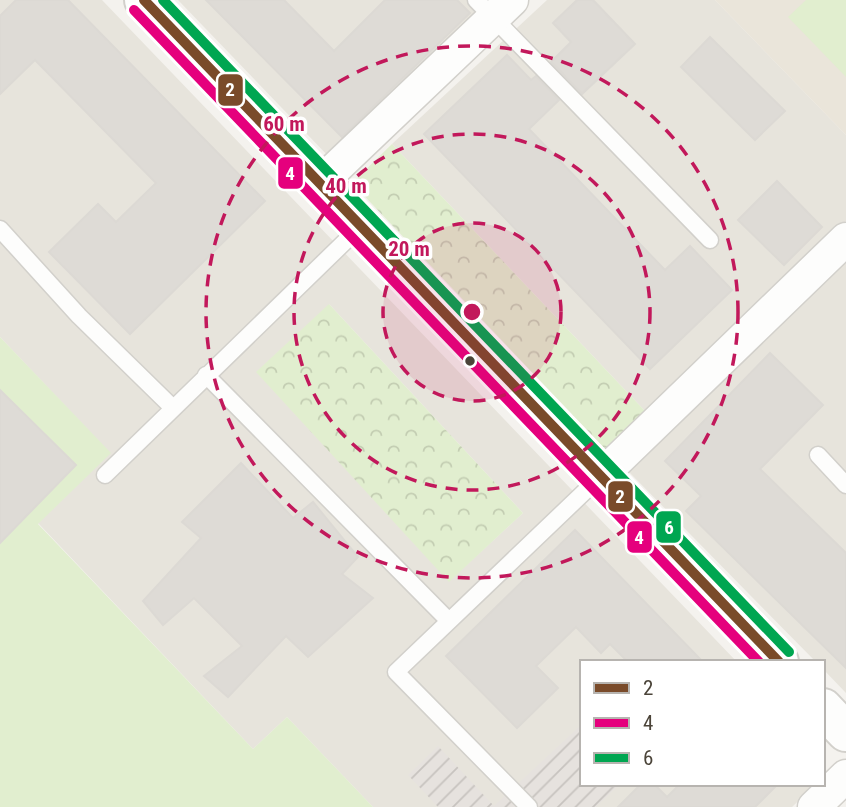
<svg xmlns="http://www.w3.org/2000/svg" width="846" height="807" viewBox="0 0 846 807" font-family="'Roboto Condensed',sans-serif">
  <defs>
    <pattern id="industrial-furrows" width="10" height="10" patternUnits="userSpaceOnUse" patternTransform="scale(1.75)"><rect width="10" height="10" fill="#e6e2de"/><path d="M-1 1l2-2M0 10L10 0M9 11l2-2" fill="none" stroke="#c7c3bf"/></pattern>
    <pattern id="forest-crowns" width="20" height="18" patternUnits="userSpaceOnUse" patternTransform="scale(1.75)"><rect width="20" height="18" fill="#e1eecf"/><path d="M2 6a3 3 0 1 1 6 0M12 15a3 3 0 1 1 6 0" fill="none" stroke="#c3cdb2"/></pattern>
  </defs>
  <rect width="100%" height="100%" fill="#f4f2ee"/>
  <!-- residential -->
  <g fill="#e7e4dc" fill-rule="evenodd">
    <path d="M0,0H102L737,662H582V784H816L792,807H373L287,717L253,749L38,523L110,453L0,337ZM329,304L523,513L449,581Z"/>
    <polygon points="178,0 494,0 330,158"/>
    <polygon points="547,0 715,0 846,135 846,221 646,412 392,144"/>
    <polygon points="846,260 846,693 823,669 823,662 816,662 628,471"/>
  </g>
  <!-- industrial -->
  <polygon fill="url(#industrial-furrows)" points="582,724 582,784 620,784 596,807 438,807 408,775 438,746 494,806"/>
  <!-- education -->
  <polygon fill="#eae5da" points="715,0 846,0 846,135"/>
  <!-- forest -->
  <g fill="url(#forest-crowns)">
    <polygon points="392,144 646,412 606,450 352,183"/>
    <polygon points="329,304 523,513 449,582 256,372"/>
  </g>
  <!-- pitch -->
  <g fill="#e1eecf">
    <polygon points="806,0 846,0 846,77 788,17"/>
    <polygon points="0,337 111,453 38,524 253,749 287,717 373,807 0,807"/>
  </g>
  <!-- building -->
  <g fill="#dedbd6" stroke="#dcd9d4" stroke-width="2">
    <polygon points="16,0 68,0 265,201 130,334 49,252 98,204 116,222 156,183 35,60 0,94 0,16"/>
    <polygon points="206,0 284,0 334,51 385,0 457,0 470,13 342,137"/>
    <polygon points="577,0 593,0 635,44 582,94 551,62 571,42 553,23"/>
    <polygon points="710,37 785,111 755,140 681,67"/>
    <polygon points="507,55 531,80 536,76 559,100 529,129 665,270 690,246 732,290 650,369 424,134"/>
    <polygon points="777,181 822,227 784,265 738,220"/>
    <polygon points="770,353 823,405 760,469 846,553 846,668 686,511 701,496 665,461"/>
    <polygon points="0,390 76,465 0,543"/>
    <polygon points="241,463 293,518 313,502 358,557 342,574 373,598 308,657 286,636 228,697 204,676 242,646 194,598 163,625 143,601 201,538 182,522"/>
    <polygon points="575,530 703,662 628,662 610,644 601,653 576,627 536,666 558,688 517,728 446,656"/>
    <polygon points="641,784 654,784 667,797 680,784 778,784 755,807 618,807"/>
  </g>
  <g fill="none" stroke-linecap="round" stroke-linejoin="round">
    <!-- service casing -->
    <g stroke="#d2d0cb" stroke-width="19">
      <g id="service">
        <polyline points="476,0 710,240"/>
        <polyline points="0,229 79,316 173,408"/>
        <polyline points="206,375 448,620"/>
        <polyline points="818,455 846,485"/>
        <polyline points="105,475 361,226"/>
        <polyline points="529,807 396,672 601,476"/>
      </g>
    </g>
    <!-- minor casing -->
    <g stroke="#d2d0cb" stroke-width="35">
      <g id="minor">
        <polyline points="320,183 512,0"/>
        <polyline points="601,476 846,239"/>
        <polyline points="814,807 846,776"/>
      </g>
    </g>
    <!-- tertiary casing -->
    <g stroke="#d2d0cb" stroke-width="42">
      <g id="tertiary">
        <polyline points="144,0 779,662"/>
        <polyline points="823,708 846,732"/>
      </g>
    </g>
    <!-- service -->
    <use href="#service" stroke="#fdfdfc" stroke-width="16"/>
    <!-- minor -->
    <use href="#minor" stroke="#fdfdfc" stroke-width="32"/>
    <!-- tertiary -->
    <use href="#tertiary" stroke="#fdfdfc" stroke-width="38"/>
    <!-- bus-1 casing -->
    <g stroke="#fff" stroke-width="16">
      <polyline id="bus-1" points="144,0 779,662"/>
    </g>
    <!-- bus-2 casing -->
    <g stroke="#fff" stroke-width="16">
      <polyline id="bus-2" points="134,10 759,662"/>
    </g>
    <!-- bus-3 casing -->
    <g stroke="#fff" stroke-width="16">
      <polyline id="bus-3" points="163,0 789,652"/>
    </g>
    <!-- bus-1 -->
    <use href="#bus-1" stroke="#7a4b2a" stroke-width="10"/>
    <!-- bus-2 -->
    <use href="#bus-2" stroke="#e5007d" stroke-width="10"/>
    <!-- bus-3 -->
    <use href="#bus-3" stroke="#00a651" stroke-width="10"/>
  </g>
  <!-- distance rings -->
  <circle cx="472" cy="312" r="89" fill="#c2185b" fill-opacity=".12"/>
  <g fill="none" stroke="#c2185b" stroke-width="3.5" stroke-dasharray="12 9">
    <circle cx="472" cy="312" r="89"/>
    <circle cx="472" cy="312" r="178"/>
    <circle cx="472" cy="312" r="266"/>
  </g>
  <!-- markers -->
  <circle fill="#4b4439" stroke="#fff" stroke-width="2.5" cx="470" cy="361" r="6"/>
  <circle cx="472" cy="312" r="10" fill="#c2185b" stroke="#fff" stroke-width="3.5"/>
  <g font-size="21" text-anchor="middle" font-weight="bold" fill="#c2185b" stroke="#fff" stroke-width="7" stroke-linejoin="round" paint-order="stroke">
    <text x="284" y="131">60 m</text>
    <text x="346" y="193">40 m</text>
    <text x="409" y="256">20 m</text>
  </g>
  <g stroke="#fff" stroke-width="2.5">
    <rect x="217" y="73" width="27" height="34" rx="7" fill="#7a4b2a"/>
    <rect x="277" y="156" width="27" height="34" rx="7" fill="#e5007d"/>
    <rect x="607" y="480" width="27" height="33" rx="7" fill="#7a4b2a"/>
    <rect x="655" y="510" width="27" height="34" rx="7" fill="#00a651"/>
    <rect x="626" y="520" width="27" height="34" rx="7" fill="#e5007d"/>
  </g>
  <g font-size="19" text-anchor="middle" font-weight="bold" fill="#fff">
    <text x="230" y="96">2</text>
    <text x="290" y="180">4</text>
    <text x="620" y="503">2</text>
    <text x="669" y="534">6</text>
    <text x="639" y="544">4</text>
  </g>
  <!-- legend -->
  <rect x="580" y="660" width="245" height="126" fill="#ffffff" stroke="#b7b4b0" stroke-width="2"/>
  <rect x="594" y="683" width="35" height="10" fill="#7a4b2a" stroke="#b7b4b0" stroke-width="2"/>
  <text x="643" y="695" font-size="21" fill="#4b4439">2</text>
  <rect x="594" y="718" width="35" height="10" fill="#e5007d" stroke="#b7b4b0" stroke-width="2"/>
  <text x="643" y="730" font-size="21" fill="#4b4439">4</text>
  <rect x="594" y="753" width="35" height="10" fill="#00a651" stroke="#b7b4b0" stroke-width="2"/>
  <text x="643" y="765" font-size="21" fill="#4b4439">6</text>
</svg>
